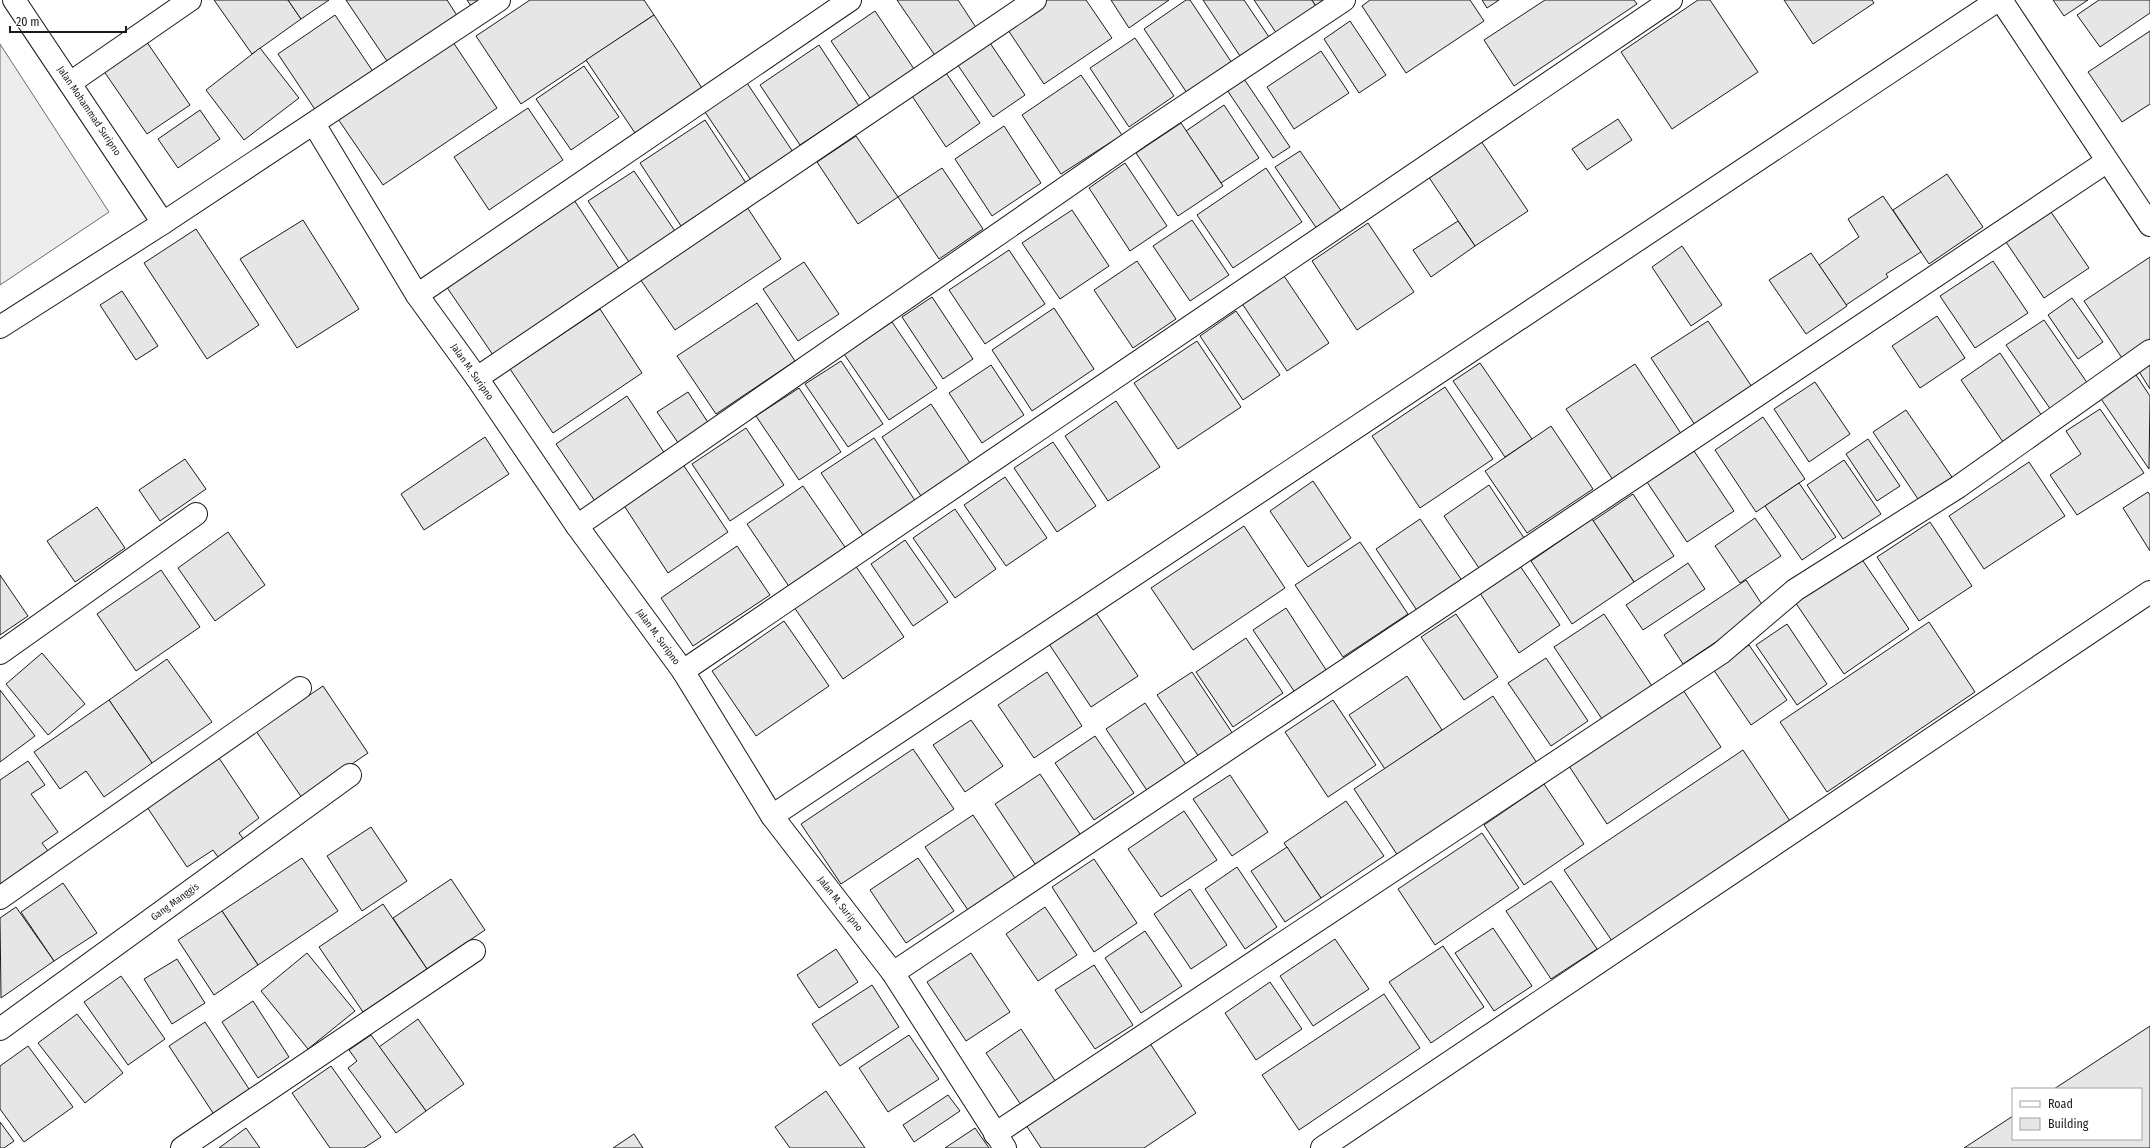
<svg xmlns="http://www.w3.org/2000/svg" width="2150" height="1148" viewBox="0 0 2150 1148" font-family="'Fira Sans Condensed',sans-serif">
  <rect width="100%" height="100%" fill="#fff"/>
  <!-- built -->
  <polygon fill="#ededed" stroke="#6a6a6a" points="0,44 109,212 0,285"/>
  <!-- building -->
  <g fill="#e6e6e6" stroke="#1a1a1a">
    <polygon points="214,0 288,0 301,19 252,54"/>
    <polygon points="288,0 329,0 301,19"/>
    <polygon points="346,0 447,0 460,20 391,67"/>
    <polygon points="467,0 480,0 471,6"/>
    <polygon points="530,0 644,0 654,15 521,104 476,36"/>
    <polygon points="897,0 958,0 977,29 936,57"/>
    <polygon points="1046,0 1086,0 1112,38 1044,84 1006,27"/>
    <polygon points="1111,0 1169,0 1129,28"/>
    <polygon points="1186,0 1190,0 1232,63 1187,93 1144,29"/>
    <polygon points="1203,0 1244,0 1271,40 1242,59"/>
    <polygon points="1254,0 1312,0 1319,11 1279,37"/>
    <polygon points="1312,0 1334,0 1319,11"/>
    <polygon points="1370,0 1470,0 1484,21 1406,73 1362,6"/>
    <polygon points="1482,0 1499,0 1487,8"/>
    <polygon points="1545,0 1634,0 1637,4 1514,86 1484,40"/>
    <polygon points="1698,0 1710,0 1758,72 1672,129 1621,52"/>
    <polygon points="1784,0 1872,0 1874,3 1813,44"/>
    <polygon points="2053,0 2088,0 2064,16"/>
    <polygon points="2099,0 2150,0 2150,13 2100,47 2077,15"/>
    <polygon points="875,11 916,72 872,101 831,41"/>
    <polygon points="335,15 374,73 316,111 278,54"/>
    <polygon points="654,15 702,88 635,133 586,60"/>
    <polygon points="1350,21 1386,75 1359,93 1324,39"/>
    <polygon points="2150,31 2150,104 2122,122 2088,72"/>
    <polygon points="144,38 190,105 147,134 101,67"/>
    <polygon points="1135,38 1174,96 1129,127 1090,68"/>
    <polygon points="988,40 1025,95 993,117 955,61"/>
    <polygon points="453,42 497,108 383,185 338,119"/>
    <polygon points="819,45 859,106 800,145 760,85"/>
    <polygon points="260,48 299,98 244,140 206,90"/>
    <polygon points="1321,51 1349,93 1294,129 1267,87"/>
    <polygon points="584,66 619,117 571,150 536,99"/>
    <polygon points="946,73 980,123 946,147 912,96"/>
    <polygon points="1081,75 1122,135 1061,174 1022,115"/>
    <polygon points="1244,79 1290,147 1273,158 1227,90"/>
    <polygon points="747,83 797,158 755,186 705,112"/>
    <polygon points="1224,105 1259,158 1221,183 1186,131"/>
    <polygon points="528,108 563,160 489,210 454,157"/>
    <polygon points="200,110 220,139 178,168 158,139"/>
    <polygon points="1618,119 1632,140 1587,170 1572,149"/>
    <polygon points="705,120 746,183 681,226 640,163"/>
    <polygon points="1181,123 1223,186 1178,216 1136,153"/>
    <polygon points="1004,126 1041,183 992,216 955,159"/>
    <polygon points="856,136 898,197 858,224 817,162"/>
    <polygon points="1479,138 1528,211 1475,246 1426,173"/>
    <polygon points="1300,151 1342,212 1317,229 1275,167"/>
    <polygon points="1125,163 1167,226 1130,251 1089,188"/>
    <polygon points="942,168 983,229 939,259 898,197"/>
    <polygon points="1266,168 1302,222 1233,268 1197,215"/>
    <polygon points="634,171 675,231 629,262 588,201"/>
    <polygon points="1947,174 1983,227 1929,264 1893,210"/>
    <polygon points="1883,196 1921,252 1886,274 1888,277 1846,305 1819,265 1859,237 1848,219"/>
    <polygon points="574,200 620,270 493,355 446,286"/>
    <polygon points="745,204 781,259 675,330 638,276"/>
    <polygon points="1072,210 1109,266 1060,299 1022,243"/>
    <polygon points="2051,212 2089,268 2044,298 2006,242"/>
    <polygon points="303,220 359,309 297,348 240,259"/>
    <polygon points="1192,220 1229,275 1190,301 1153,246"/>
    <polygon points="1458,221 1475,246 1431,277 1413,250"/>
    <polygon points="1368,223 1414,292 1357,330 1312,261"/>
    <polygon points="196,229 259,325 207,359 144,263"/>
    <polygon points="1682,246 1722,305 1691,326 1652,267"/>
    <polygon points="1009,250 1045,304 985,344 949,290"/>
    <polygon points="1811,253 1847,306 1806,334 1769,280"/>
    <polygon points="2150,257 2150,339 2122,358 2084,301"/>
    <polygon points="1137,261 1176,319 1133,348 1094,290"/>
    <polygon points="1993,261 2028,313 1975,348 1940,296"/>
    <polygon points="804,262 839,314 798,341 763,289"/>
    <polygon points="1282,273 1329,343 1287,371 1241,302"/>
    <polygon points="122,291 158,346 136,360 100,305"/>
    <polygon points="932,297 973,359 943,379 902,317"/>
    <polygon points="2072,298 2103,342 2078,359 2048,315"/>
    <polygon points="757,303 795,361 716,414 677,356"/>
    <polygon points="1054,308 1094,369 1032,411 992,350"/>
    <polygon points="600,309 642,373 553,433 510,369"/>
    <polygon points="1236,311 1280,375 1243,400 1200,336"/>
    <polygon points="1937,316 1965,358 1920,388 1892,346"/>
    <polygon points="2044,320 2088,384 2051,410 2006,345"/>
    <polygon points="1708,321 1752,387 1695,425 1651,358"/>
    <polygon points="892,322 937,388 889,420 844,354"/>
    <polygon points="1197,341 1241,407 1178,449 1134,383"/>
    <polygon points="2000,353 2042,416 2003,442 1961,380"/>
    <polygon points="841,361 883,424 848,447 805,384"/>
    <polygon points="2150,362 2150,389 2138,370"/>
    <polygon points="1480,363 1532,439 1505,457 1453,381"/>
    <polygon points="1635,364 1682,435 1613,480 1566,409"/>
    <polygon points="991,365 1024,415 982,443 949,393"/>
    <polygon points="2134,372 2150,396 2149,469 2099,396"/>
    <polygon points="1815,382 1850,434 1809,462 1774,409"/>
    <polygon points="1445,387 1493,459 1420,508 1372,436"/>
    <polygon points="799,388 841,452 799,480 756,416"/>
    <polygon points="688,392 711,427 681,447 657,412"/>
    <polygon points="627,396 669,460 599,507 556,444"/>
    <polygon points="1116,401 1160,467 1108,501 1065,436"/>
    <polygon points="931,404 970,463 921,496 882,437"/>
    <polygon points="2100,409 2144,473 2077,515 2050,475 2081,454 2066,431"/>
    <polygon points="1906,410 1954,480 1920,502 1873,432"/>
    <polygon points="1763,417 1805,479 1756,512 1715,450"/>
    <polygon points="1551,426 1593,489 1527,533 1485,471"/>
    <polygon points="746,428 784,485 730,521 692,464"/>
    <polygon points="485,437 509,474 424,530 401,494"/>
    <polygon points="874,438 916,502 864,537 821,473"/>
    <polygon points="1868,439 1900,486 1877,501 1846,454"/>
    <polygon points="1053,442 1096,506 1057,532 1014,468"/>
    <polygon points="1694,451 1734,511 1687,542 1647,482"/>
    <polygon points="185,459 206,489 160,521 139,490"/>
    <polygon points="1844,460 1881,514 1843,539 1807,485"/>
    <polygon points="2029,462 2065,516 1984,569 1949,516"/>
    <polygon points="682,463 728,532 668,573 623,504"/>
    <polygon points="1005,477 1047,538 1006,566 964,505"/>
    <polygon points="1313,481 1351,538 1308,567 1270,511"/>
    <polygon points="1799,483 1836,537 1802,560 1765,506"/>
    <polygon points="1489,485 1528,544 1483,574 1444,516"/>
    <polygon points="803,486 847,550 790,588 747,524"/>
    <polygon points="2148,492 2150,495 2150,551 2123,508"/>
    <polygon points="1633,494 1674,556 1634,582 1593,521"/>
    <polygon points="97,507 125,548 75,582 47,541"/>
    <polygon points="955,509 996,569 955,598 913,538"/>
    <polygon points="1755,518 1781,556 1740,583 1715,546"/>
    <polygon points="1420,519 1465,585 1420,615 1376,549"/>
    <polygon points="1592,519 1634,582 1572,624 1531,561"/>
    <polygon points="1930,522 1972,586 1919,621 1877,557"/>
    <polygon points="1244,526 1285,588 1193,650 1151,588"/>
    <polygon points="228,532 265,585 215,621 178,568"/>
    <polygon points="905,540 948,602 913,626 871,564"/>
    <polygon points="1360,542 1408,614 1343,657 1295,585"/>
    <polygon points="737,546 770,595 693,646 661,598"/>
    <polygon points="1859,555 1909,629 1844,674 1793,599"/>
    <polygon points="1516,560 1560,625 1519,653 1476,587"/>
    <polygon points="1688,563 1705,589 1643,630 1626,605"/>
    <polygon points="855,565 904,637 843,679 794,607"/>
    <polygon points="161,570 200,627 136,671 97,614"/>
    <polygon points="0,575 28,616 0,635"/>
    <polygon points="1746,580 1765,609 1683,664 1664,635"/>
    <polygon points="1286,608 1330,676 1298,697 1253,630"/>
    <polygon points="1096,613 1138,676 1091,707 1049,644"/>
    <polygon points="1456,614 1498,677 1464,700 1421,637"/>
    <polygon points="1604,614 1654,689 1604,722 1554,647"/>
    <polygon points="784,621 829,686 756,736 712,671"/>
    <polygon points="1929,622 1975,692 1827,792 1780,722"/>
    <polygon points="1787,624 1827,684 1797,705 1756,645"/>
    <polygon points="1246,638 1283,693 1233,727 1196,672"/>
    <polygon points="1749,645 1787,700 1751,725 1713,669"/>
    <polygon points="42,653 85,704 48,735 6,684"/>
    <polygon points="1546,658 1588,721 1551,746 1508,683"/>
    <polygon points="167,659 212,722 152,763 109,700"/>
    <polygon points="1047,672 1082,726 1034,758 998,705"/>
    <polygon points="1192,672 1233,734 1199,757 1157,695"/>
    <polygon points="1407,676 1442,730 1385,769 1349,715"/>
    <polygon points="323,686 368,753 302,798 256,731"/>
    <polygon points="1681,687 1721,747 1607,824 1567,763"/>
    <polygon points="0,690 35,736 0,762"/>
    <polygon points="1493,696 1537,763 1398,856 1354,789"/>
    <polygon points="109,700 152,763 104,797 86,771 60,789 34,752"/>
    <polygon points="1333,700 1376,765 1328,797 1285,732"/>
    <polygon points="1145,703 1187,766 1148,792 1106,729"/>
    <polygon points="971,720 1003,766 965,792 933,745"/>
    <polygon points="1095,736 1134,793 1094,820 1055,763"/>
    <polygon points="913,749 954,809 841,884 801,824"/>
    <polygon points="1743,750 1792,824 1614,944 1564,870"/>
    <polygon points="217,755 259,818 239,833 247,844 221,861 213,850 187,867 145,804"/>
    <polygon points="28,761 45,785 31,794 58,832 42,843 52,856 5,889 0,883 0,780"/>
    <polygon points="1040,774 1084,840 1039,870 995,804"/>
    <polygon points="1230,775 1268,832 1232,856 1193,799"/>
    <polygon points="1544,784 1584,844 1524,885 1484,825"/>
    <polygon points="1346,801 1384,856 1321,898 1284,843"/>
    <polygon points="1184,811 1217,860 1161,897 1128,849"/>
    <polygon points="973,815 1019,884 972,916 925,847"/>
    <polygon points="371,827 407,881 362,911 327,856"/>
    <polygon points="1482,833 1519,888 1435,945 1398,889"/>
    <polygon points="1287,847 1321,898 1285,922 1251,871"/>
    <polygon points="302,858 338,911 258,965 222,911"/>
    <polygon points="918,858 954,911 906,943 870,890"/>
    <polygon points="1094,859 1137,923 1094,952 1052,887"/>
    <polygon points="1237,867 1277,927 1245,949 1205,889"/>
    <polygon points="451,879 485,930 427,969 393,918"/>
    <polygon points="1551,881 1597,949 1551,979 1506,911"/>
    <polygon points="63,883 97,933 54,961 21,912"/>
    <polygon points="1190,889 1227,945 1191,969 1154,914"/>
    <polygon points="383,904 427,969 363,1012 319,947"/>
    <polygon points="16,907 54,961 1,998 0,918"/>
    <polygon points="1045,907 1077,955 1038,981 1006,934"/>
    <polygon points="222,911 258,965 214,995 178,940"/>
    <polygon points="1493,928 1532,986 1494,1011 1455,953"/>
    <polygon points="1145,931 1182,986 1141,1013 1105,958"/>
    <polygon points="1335,939 1369,989 1313,1026 1280,976"/>
    <polygon points="1443,946 1484,1007 1431,1043 1389,982"/>
    <polygon points="836,949 858,982 819,1008 797,975"/>
    <polygon points="307,953 355,1011 308,1049 261,991"/>
    <polygon points="971,953 1010,1012 966,1041 927,982"/>
    <polygon points="177,959 205,1003 172,1024 144,979"/>
    <polygon points="1094,965 1133,1025 1095,1049 1055,990"/>
    <polygon points="121,976 165,1039 128,1065 84,1002"/>
    <polygon points="1270,982 1302,1029 1256,1060 1225,1013"/>
    <polygon points="872,985 899,1027 840,1066 812,1024"/>
    <polygon points="1384,994 1420,1048 1299,1130 1262,1075"/>
    <polygon points="253,1001 289,1057 258,1078 222,1022"/>
    <polygon points="77,1014 123,1073 85,1103 38,1043"/>
    <polygon points="418,1019 464,1084 426,1111 379,1047"/>
    <polygon points="205,1022 251,1092 215,1116 169,1046"/>
    <polygon points="2150,1026 2150,1148 1964,1148 2013,1116 2013,1139 2141,1139 2141,1089 2054,1089"/>
    <polygon points="1021,1029 1056,1082 1021,1105 986,1053"/>
    <polygon points="371,1035 426,1111 396,1133 348,1068 357,1061 349,1050"/>
    <polygon points="909,1035 939,1079 888,1112 859,1068"/>
    <polygon points="1147,1039 1196,1113 1144,1148 1041,1148 1024,1122"/>
    <polygon points="28,1046 73,1107 24,1142 0,1109 0,1066"/>
    <polygon points="331,1066 381,1137 364,1148 330,1148 292,1093"/>
    <polygon points="826,1091 865,1148 790,1148 775,1127"/>
    <polygon points="948,1095 960,1111 914,1142 903,1125"/>
    <polygon points="0,1122 14,1141 4,1148 0,1148"/>
    <polygon points="246,1128 260,1148 219,1148"/>
    <polygon points="975,1128 989,1148 945,1148"/>
    <polygon points="634,1134 643,1148 613,1148"/>
  </g>
  <g fill="none" stroke-linecap="round" stroke-linejoin="round">
    <!-- street casing -->
    <g stroke="#1a1a1a" stroke-width="24">
      <g id="street">
        <polyline points="14,0 163,223"/>
        <polyline points="2001,0 2150,225"/>
        <polyline points="70,83 190,0"/>
        <polyline points="314,124 417,295 477,378 577,526 683,671 772,816 893,973 1005,1148"/>
        <polyline points="417,295 850,0"/>
        <polyline points="0,327 163,223 499,0"/>
        <polyline points="477,378 1035,0"/>
        <polyline points="577,526 1140,136 1344,0"/>
        <polyline points="0,653 196,514"/>
        <polyline points="683,671 1671,0"/>
        <polyline points="772,816 1998,0"/>
        <polyline points="0,898 300,688"/>
        <polyline points="893,973 2106,162"/>
        <polyline points="0,1029 350,775"/>
        <polyline points="995,1134 1721,653 1795,590 1958,487 2150,351"/>
        <polyline points="182,1148 474,951"/>
        <polyline points="1322,1148 2150,592"/>
      </g>
    </g>
    <!-- street -->
    <use href="#street" stroke="#fff" stroke-width="22"/>
  </g>
  <g text-anchor="middle" dominant-baseline="central" stroke-width="3" stroke-linejoin="round" paint-order="stroke">
    <!-- street labels -->
    <g font-size="10" fill="#1a1a1a" stroke="#fff">
      <text transform="translate(89 111) rotate(56)">Jalan Mohammad Suripno</text>
      <text transform="translate(472 372) rotate(55)">Jalan M. Suripno</text>
      <text transform="translate(658 637) rotate(54)">Jalan M. Suripno</text>
      <text transform="translate(175 902) rotate(-36)">Gang Manggis</text>
      <text transform="translate(840 904) rotate(52)">Jalan M. Suripno</text>
    </g>
  </g>
  <!-- legend -->
  <rect x="2012" y="1088" width="130" height="52" fill="#ffffff" stroke="#a3a3a3"/>
  <rect x="2020" y="1101" width="20" height="6" fill="#ffffff" stroke="#a3a3a3"/>
  <text x="2048" y="1108" font-size="12" fill="#1a1a1a">Road</text>
  <rect x="2020" y="1118" width="20" height="12" fill="#e6e6e6" stroke="#a3a3a3"/>
  <text x="2048" y="1128" font-size="12" fill="#1a1a1a">Building</text>
  <!-- scale -->
  <path d="M10 26v6h116v-6" fill="none" stroke="#1a1a1a" stroke-width="2"/>
  <text x="16" y="26" font-size="12" fill="#1a1a1a" stroke="#ffffff" stroke-width="3" paint-order="stroke">20 m</text>
</svg>
